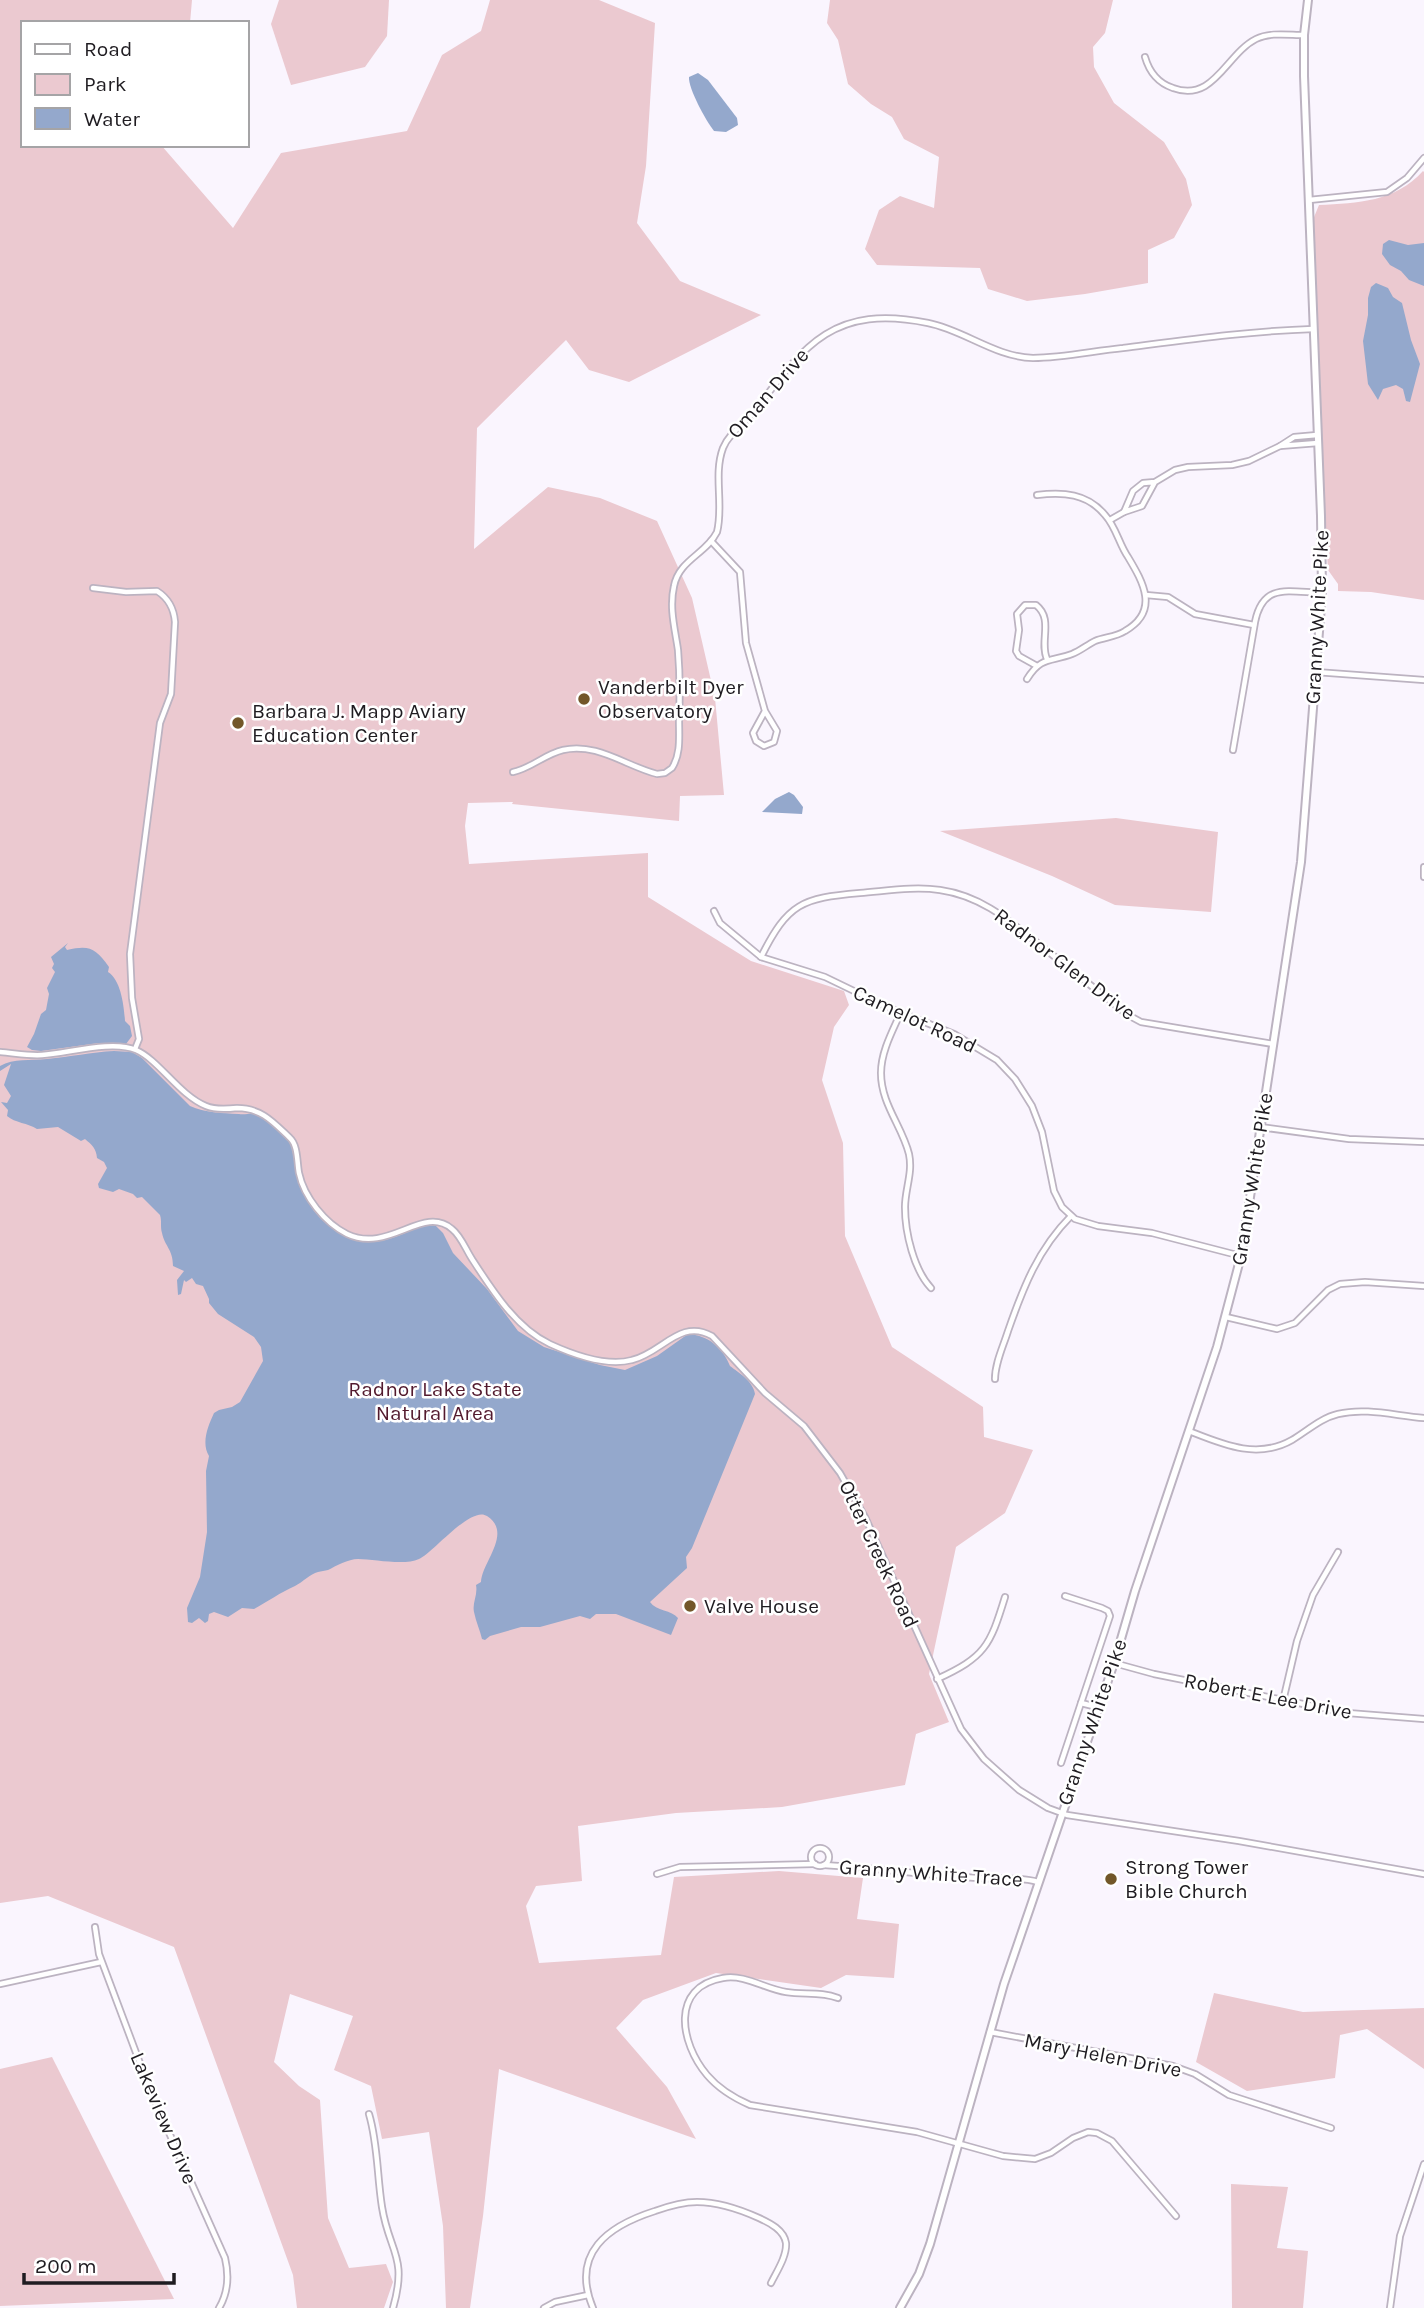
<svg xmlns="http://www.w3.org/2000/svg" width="1424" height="2308" viewBox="0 0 1424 2308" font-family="Karla,sans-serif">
  <rect width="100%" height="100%" fill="#faf5fe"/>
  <!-- green -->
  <g fill="#ebc9d0">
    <polygon points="0,0 192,0 190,23 23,23 23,145 161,145 233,228 281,153 407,131 442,55 481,31 490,0 599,0 655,23 646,166 637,223 680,281 761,315 629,382 589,370 566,340 477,428 474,549 548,487 600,498 657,521 692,598 715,698 724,795 680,796 679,821 512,804 513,802 468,803 465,826 469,864 648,853 648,897 751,961 844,991 849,1005 834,1027 822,1080 843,1143 845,1236 892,1347 983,1407 984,1437 1033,1450 1005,1513 956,1547 929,1674 949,1722 916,1734 905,1785 782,1807 676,1813 578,1826 582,1881 536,1886 526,1906 539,1963 661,1955 674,1877 779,1871 863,1878 857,1919 899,1924 894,1978 846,1975 821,1988 716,1973 643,2000 616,2028 667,2087 696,2139 499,2069 483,2216 470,2308 446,2308 443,2226 429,2132 382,2139 371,2086 334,2070 353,2016 290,1994 274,2062 299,2086 320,2100 328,2218 349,2268 386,2264 393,2282 384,2308 297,2308 293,2275 174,1947 48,1896 0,1903"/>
    <polygon points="279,0 389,0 387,36 365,67 291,85 271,24"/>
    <polygon points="830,0 1113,0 1105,33 1093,47 1094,67 1114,103 1164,142 1186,179 1192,205 1174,238 1148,250 1148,283 1085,294 1027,301 988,289 980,268 877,265 865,249 879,210 900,196 934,208 939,157 904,139 892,117 871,104 848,84 838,40 827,23"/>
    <path d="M1423,171L1424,172V600L1371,592L1338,591V584L1328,570L1321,464L1312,222L1319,205C1358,203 1395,202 1423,171Z"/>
    <polygon points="1116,818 1218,832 1211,912 1115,905 1052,876 940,831"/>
    <polygon points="1214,1993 1303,2012 1424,2008 1424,2069 1367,2029 1340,2035 1335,2078 1247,2091 1196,2062"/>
    <polygon points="52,2057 174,2299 0,2306 0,2069"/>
    <polygon points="1231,2184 1288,2187 1277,2248 1308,2251 1303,2308 1232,2308"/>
  </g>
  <!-- water -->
  <g fill="#94a8cc">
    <path d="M698,73L708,80L737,118L738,125L726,132L714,131C706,121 688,88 689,77Z"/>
    <polygon points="1389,240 1408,245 1424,243 1424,286 1409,280 1401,271 1390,265 1382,254 1383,244"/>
    <polygon points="1376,283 1388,288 1393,297 1402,303 1411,340 1420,364 1410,402 1406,401 1403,389 1396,385 1383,389 1378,400 1368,384 1363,341 1368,315 1368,298 1371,287"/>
    <polygon points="789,792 794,795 803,807 802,814 762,812 775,799"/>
    <path d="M68,943L65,947L67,950C90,945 95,948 109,967L108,972C121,980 124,1006 125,1021L130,1026L132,1036L126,1044L99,1043L41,1051L32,1050L27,1047L34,1034L41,1014L46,1010L49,994L47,988L55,972L52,968L54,964L51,957Z"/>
    <path d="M114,1051L132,1052L142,1058L190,1106C205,1113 222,1113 239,1114C244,1115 251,1113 256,1114C270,1118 278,1134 290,1141C295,1158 296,1178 304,1194C317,1224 352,1248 385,1240C401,1237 421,1223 436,1226L443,1233L453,1253L487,1289L518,1331L544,1347L600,1365L625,1370L657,1356L688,1334C708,1335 723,1348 730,1366C739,1373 753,1381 755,1394L692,1548L686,1557L687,1568L650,1602C656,1611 672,1610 678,1618L671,1635L616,1614H596L590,1619L580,1616L540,1627H521L490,1636L485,1640L482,1639C480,1630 476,1622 474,1612C472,1603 478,1595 476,1585L481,1582C482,1562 513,1533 487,1516C471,1505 432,1554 419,1559C404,1566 374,1559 358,1559C348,1559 336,1566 328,1570C325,1571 321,1571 318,1572C310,1574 303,1582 295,1586C281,1592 267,1602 254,1609L242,1608L228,1617L214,1612L209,1614L208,1621L205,1623L199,1618L192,1623L188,1622L187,1608L200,1577L207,1532L206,1471L209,1456C201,1443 208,1426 214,1413L219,1410L232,1407L240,1402L263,1361L261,1347L254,1337L218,1314L209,1303V1299L203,1286L196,1284L192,1278L186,1282L184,1280L181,1294L178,1295L177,1280L184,1271L173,1266C173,1249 165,1247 162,1233C160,1227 162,1221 160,1215L142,1197L137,1198L133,1194L119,1189L113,1192L99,1188L98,1184L107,1168L104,1162L97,1158C96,1148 92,1145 85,1139L81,1141L58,1127L37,1129C28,1123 15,1123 7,1116L8,1110L1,1102L7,1103L11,1096L4,1085L11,1064L0,1071V1066C14,1058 30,1061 47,1059C70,1057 91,1052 114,1051Z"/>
  </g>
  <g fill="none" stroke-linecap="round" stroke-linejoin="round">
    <!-- street casing -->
    <g stroke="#bcb3c1" stroke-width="8">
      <g id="street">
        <path d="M1145,57C1149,71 1158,83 1173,88C1214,103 1226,54 1256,39C1270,32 1288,35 1304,35"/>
        <polyline points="1309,200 1387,192 1407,178 1424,158"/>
        <polyline points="1317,435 1294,437 1280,446 1318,443"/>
        <polyline points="1155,482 1142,506 1124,512 1133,491 1143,483 1155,482 1175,470 1188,467 1232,465 1249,461 1280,446"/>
        <polyline points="1110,520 1124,512"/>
        <polyline points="711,541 740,572 746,643 765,711 777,731 774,742 764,746 756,741 753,733 765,711"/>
        <path d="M93,588L126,592L157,591C168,598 174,609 175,622L171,694L160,723L130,954L132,998L139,1039L135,1049"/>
        <polyline points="1146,595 1168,597 1195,614 1254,625"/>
        <path d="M1037,666L1019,656L1016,651L1019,630L1017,614L1025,605H1036C1054,619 1039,642 1047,659"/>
        <polyline points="1316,672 1424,680"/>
        <path d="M1027,679C1041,656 1051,662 1072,654C1080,651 1087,645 1095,641C1105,637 1116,637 1125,631C1160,611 1143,582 1128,557C1119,544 1116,527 1105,515C1087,493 1063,492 1037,495"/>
        <path d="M1233,750L1255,622C1263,582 1289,592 1322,593"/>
        <path d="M513,772C530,769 545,754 563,750C596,742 626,766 657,774L665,773L672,768C681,754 679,737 679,721C680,697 680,674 678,650C675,629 669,608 674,586C679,560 706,554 717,532C724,505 713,475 723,448C729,433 744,424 754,412C805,344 834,304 928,323C964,330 995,357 1033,358C1063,358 1093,351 1123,348C1186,340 1249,331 1313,329"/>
        <polyline points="1424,867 1424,877"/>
        <polyline points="714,911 720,923 761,957 825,977 885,1006 954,1034 997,1060 1015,1079 1032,1106 1042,1132 1054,1191 1062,1207 1075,1219 1098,1226 1152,1233 1241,1256"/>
        <path d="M761,957C788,903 802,898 860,893C886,891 914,886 940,890C983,896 1012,923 1045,949C1073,971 1100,993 1128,1015L1141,1022L1273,1044"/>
        <path d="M901,1012C892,1032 881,1052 881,1073C881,1104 902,1126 909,1154C913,1173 905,1189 905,1207C905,1233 914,1270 931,1288"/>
        <path d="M0,1052C14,1053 28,1056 42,1055C69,1053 112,1040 136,1050C159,1060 179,1095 206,1106C215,1110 228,1109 237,1108C262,1108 274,1123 290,1138C298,1145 297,1163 299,1173C304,1197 325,1223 347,1234C389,1254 423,1204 452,1229C461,1236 466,1250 472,1259C492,1290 516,1328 550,1344C574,1355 606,1367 632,1360C662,1353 680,1318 712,1336L765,1393L804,1426L840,1473L865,1517L961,1729L984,1759L1019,1790L1048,1808L1067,1815L1239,1841L1424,1874"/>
        <polyline points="1260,1127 1349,1139 1424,1142"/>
        <polyline points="1226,1317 1277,1329 1295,1323 1328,1290 1340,1284 1365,1282 1424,1286"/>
        <path d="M995,1379C995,1363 1003,1347 1008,1331C1023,1288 1038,1249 1071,1216"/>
        <path d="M1189,1431C1222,1444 1257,1460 1292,1440C1307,1431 1321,1418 1338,1414C1366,1407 1396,1416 1424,1418"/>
        <polyline points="1114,1663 1154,1674 1348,1713 1424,1719"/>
        <path d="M937,1679C985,1657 990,1646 1005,1597"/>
        <polyline points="1283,1701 1297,1641 1313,1595 1338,1552"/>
        <polyline points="1081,1703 1097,1707"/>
        <polyline points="1061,1763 1110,1616 1108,1611 1102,1608 1065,1596"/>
        <circle cx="820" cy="1857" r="9"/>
        <path d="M824,1865C875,1868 926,1875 977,1878C998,1880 1017,1876 1038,1882"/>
        <polyline points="657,1874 680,1867 815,1864"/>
        <path d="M95,1927L99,1954L150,2090L225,2258C229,2275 228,2293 219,2308"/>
        <polyline points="0,1984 101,1962"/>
        <path d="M838,1998C821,1991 804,1995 786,1992C765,1989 745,1974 723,1978C670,1987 680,2043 707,2075C718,2088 734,2098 750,2105L917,2132L1003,2156L1035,2159L1051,2153L1073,2138L1088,2132L1097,2133L1112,2141L1176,2216"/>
        <polyline points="990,2032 1173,2066 1195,2074 1229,2095 1331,2128"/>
        <path d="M369,2114C378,2144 377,2176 382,2207C389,2252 408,2256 393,2308"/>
        <polyline points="544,2308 555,2302 588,2295"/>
        <path d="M593,2308C570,2253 608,2226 655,2211C669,2206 682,2202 697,2202C719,2202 739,2209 759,2218C770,2223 784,2230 786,2243C787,2256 777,2271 771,2283"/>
        <polyline points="1390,2308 1400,2236 1424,2164"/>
      </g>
    </g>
    <!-- secondary casing -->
    <g stroke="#bcb3c1" stroke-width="10">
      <polyline id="secondary" points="900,2308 919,2274 930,2244 1004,1984 1114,1663 1135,1591 1217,1347 1241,1256 1301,862 1322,593 1321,516 1304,76 1304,35 1308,0"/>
    </g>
    <!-- street -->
    <use href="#street" stroke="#fff" stroke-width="4.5"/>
    <!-- secondary -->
    <use href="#secondary" stroke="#fff" stroke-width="6"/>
  </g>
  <!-- markers -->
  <g fill="#725729" stroke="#fff" stroke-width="2.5">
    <circle cx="584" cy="699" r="7"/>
    <circle cx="238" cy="723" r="7"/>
    <circle cx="690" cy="1606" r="7"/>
    <circle cx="1111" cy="1879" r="7"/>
  </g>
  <g text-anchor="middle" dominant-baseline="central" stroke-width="5" stroke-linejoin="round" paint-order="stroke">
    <!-- street labels -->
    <g font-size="21" fill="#1f1c21" stroke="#fff">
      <text transform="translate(768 393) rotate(-49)">Oman Drive</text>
      <text transform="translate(1317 617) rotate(-87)">Granny White Pike</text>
      <text transform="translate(1065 964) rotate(37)">Radnor Glen Drive</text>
      <text transform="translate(915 1019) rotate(25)">Camelot Road</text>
      <text transform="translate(1252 1179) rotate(-81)">Granny White Pike</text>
      <text transform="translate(879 1554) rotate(65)">Otter Creek Road</text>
      <text transform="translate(1268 1696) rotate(11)">Robert E Lee Drive</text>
      <text transform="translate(1092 1722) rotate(-71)">Granny White Pike</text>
      <text transform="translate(931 1873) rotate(4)">Granny White Trace</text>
      <text transform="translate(1103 2055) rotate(11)">Mary Helen Drive</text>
      <text transform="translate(164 2118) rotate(67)">Lakeview Drive</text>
    </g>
    <!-- poi labels -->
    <g font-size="21" fill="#1f1c21" stroke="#fff" text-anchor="start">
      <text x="598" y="687">Vanderbilt Dyer<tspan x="598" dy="24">Observatory</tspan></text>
      <text x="252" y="711">Barbara J. Mapp Aviary<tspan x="252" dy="24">Education Center</tspan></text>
      <text x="704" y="1606">Valve House</text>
      <text x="1125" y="1867">Strong Tower<tspan x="1125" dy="24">Bible Church</tspan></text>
    </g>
    <!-- park labels -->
    <g font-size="21" fill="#531a2e" stroke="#fff">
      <text x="435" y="1389">Radnor Lake State<tspan x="435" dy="24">Natural Area</tspan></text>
    </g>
  </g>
  <!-- legend -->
  <rect x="21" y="21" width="228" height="126" fill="#ffffff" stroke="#a5a4a6" stroke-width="2"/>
  <rect x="35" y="44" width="35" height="10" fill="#ffffff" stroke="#a5a4a6" stroke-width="2"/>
  <text x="84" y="56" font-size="21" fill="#1f1c21">Road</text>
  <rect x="35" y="74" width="35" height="21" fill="#ebc9d0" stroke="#a5a4a6" stroke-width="2"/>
  <text x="84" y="91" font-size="21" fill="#1f1c21">Park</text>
  <rect x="35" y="108" width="35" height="21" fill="#94a8cc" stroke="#a5a4a6" stroke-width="2"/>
  <text x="84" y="126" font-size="21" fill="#1f1c21">Water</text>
  <!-- scale -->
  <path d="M24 2273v10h150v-10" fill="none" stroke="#1f1c21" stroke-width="3.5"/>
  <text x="35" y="2273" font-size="21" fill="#1f1c21" stroke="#ffffff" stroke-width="5" paint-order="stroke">200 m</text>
</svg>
